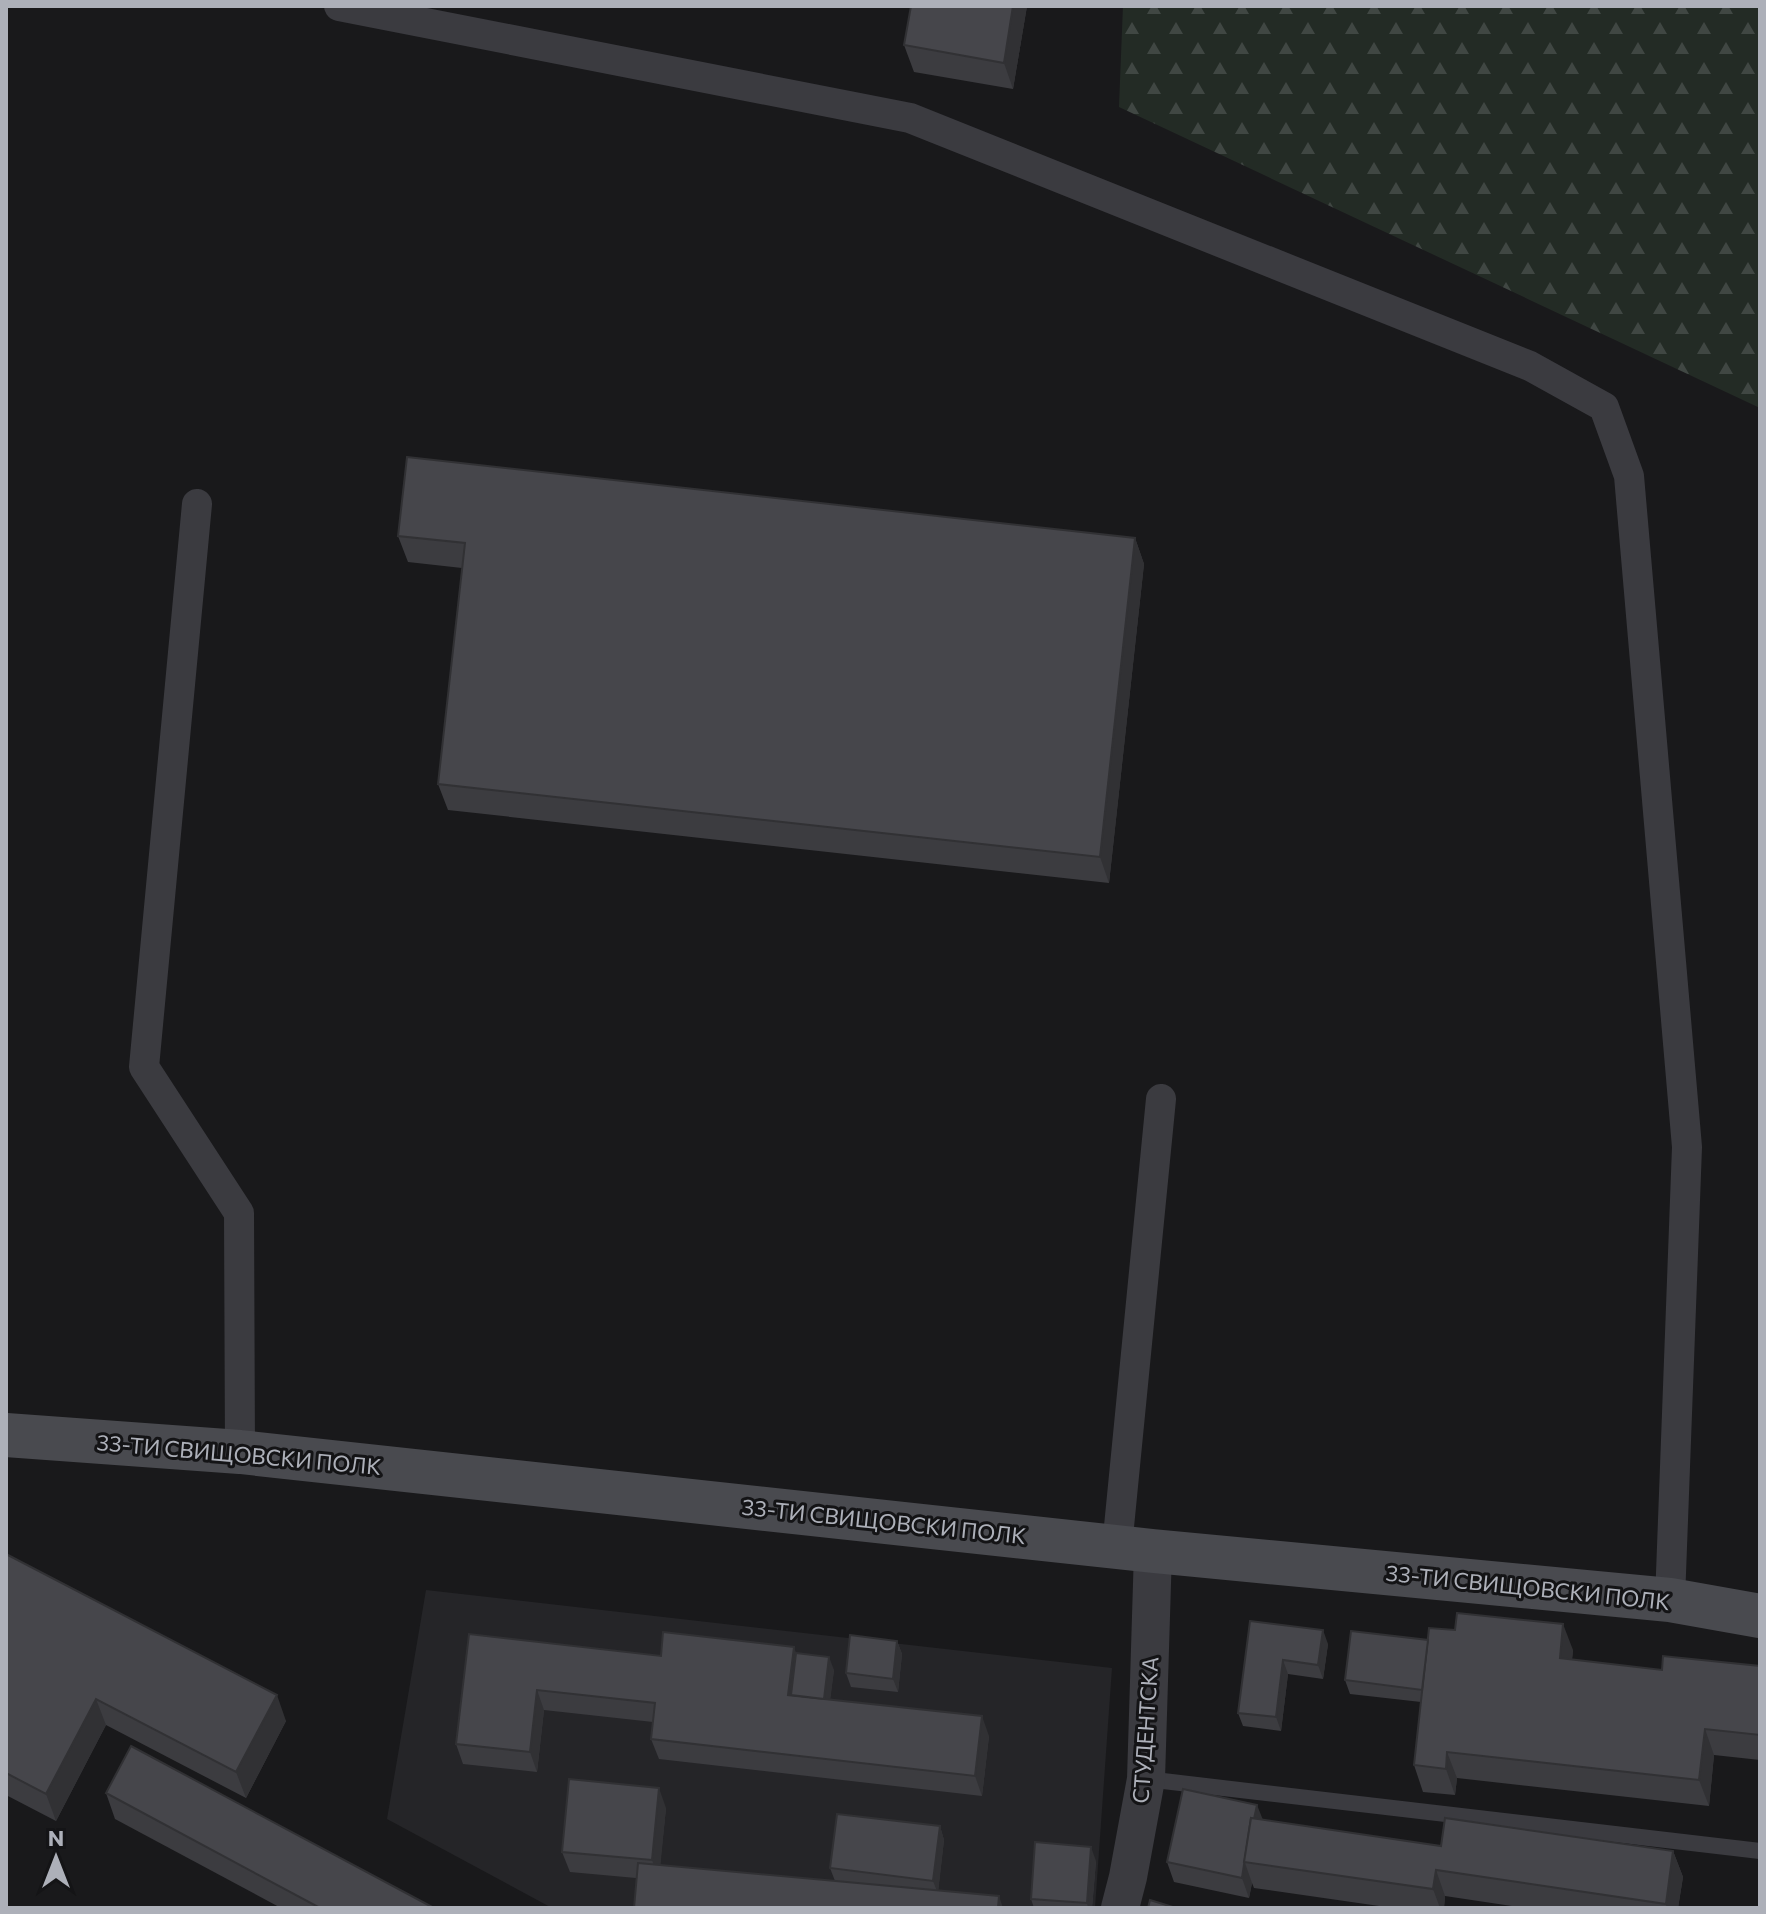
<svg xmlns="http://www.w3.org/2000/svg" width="1766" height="1914" viewBox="0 0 1766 1914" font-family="Commissioner,sans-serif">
  <defs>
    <pattern id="forest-firs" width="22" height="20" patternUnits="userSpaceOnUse" patternTransform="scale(2)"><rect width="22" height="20" fill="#232b25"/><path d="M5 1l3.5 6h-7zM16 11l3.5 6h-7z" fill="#404743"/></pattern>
  </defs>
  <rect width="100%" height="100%" fill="#19191b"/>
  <!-- built -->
  <polygon fill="#252528" points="426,1590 1112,1668 1095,1908 552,1908 387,1819"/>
  <!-- forest -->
  <polygon fill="url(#forest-firs)" points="1123,6 1760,6 1760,408 1119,107"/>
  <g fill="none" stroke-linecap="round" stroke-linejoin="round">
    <!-- service -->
    <polyline stroke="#3b3b40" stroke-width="16" points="1146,1779 1760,1851"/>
    <!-- minor -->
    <g stroke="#3b3b40" stroke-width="30">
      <polyline points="339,6 910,118 1530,366 1604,407 1629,476 1687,1147 1670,1600"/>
      <polyline points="197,504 144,1067 239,1213 240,1452"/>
      <polyline points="1117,1547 1161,1099"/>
    </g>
    <!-- tertiary -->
    <polyline stroke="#3b3b40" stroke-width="38" points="1120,1908 1128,1877 1146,1779 1153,1551"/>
    <!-- secondary -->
    <polyline stroke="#494a4f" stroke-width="44" points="6,1435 240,1452 1153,1551 1670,1600 1760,1616"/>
  </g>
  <!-- wall -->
  <g fill="#3c3c40">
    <polygon points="1027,6 1013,89 914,72 904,45"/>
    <polygon points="398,536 1135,538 1144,564 1109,883 448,810 438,784 462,568 408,562"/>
    <polygon points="6,1554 286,1721 246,1798 106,1725 56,1821 6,1795"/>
    <polygon points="1250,1621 1328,1644 1323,1679 1288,1674 1281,1731 1243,1726 1238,1713"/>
    <polygon points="469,1634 661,1656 796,1653 834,1670 830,1699 989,1736 982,1796 659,1759 651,1739 653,1722 544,1710 537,1772 463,1764 456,1744"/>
    <polygon points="1428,1639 1573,1650 1572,1660 1662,1670 1760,1666 1760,1760 1714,1755 1709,1806 1457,1778 1455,1795 1423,1792 1414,1765 1421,1702 1350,1694 1345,1680"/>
    <polygon points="897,1641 902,1654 898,1692 851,1687 846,1673"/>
    <polygon points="106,1793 434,1908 281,1908 115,1819"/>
    <polygon points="666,1808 660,1865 835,1881 830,1868 940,1826 944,1840 938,1891 636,1878 570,1872 562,1852"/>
    <polygon points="1263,1820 1441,1846 1673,1851 1683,1877 1678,1908 1525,1908 1445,1896 1444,1908 1393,1908 1254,1888 1252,1883 1249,1898 1174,1882 1167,1862"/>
    <polygon points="1096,1861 1092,1908 1034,1908 1031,1899"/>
  </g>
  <!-- shaded-wall -->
  <g fill="#313134">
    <polygon points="1013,6 1027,6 1013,89 1004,63"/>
    <polygon points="1135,538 1144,564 1109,883 1100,857"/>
    <polygon points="1563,1624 1573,1650 1569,1684 1560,1658"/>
    <polygon points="1323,1630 1328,1644 1323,1679 1318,1665"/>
    <polygon points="897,1641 902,1654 898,1692 893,1679"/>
    <polygon points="794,1647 801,1667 797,1702 788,1695"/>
    <polygon points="829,1657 834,1670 828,1718 823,1705"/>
    <polygon points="1283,1660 1288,1674 1281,1731 1276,1717"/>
    <polygon points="537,1690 544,1710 537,1772 530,1752"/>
    <polygon points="277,1695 286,1721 246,1798 236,1772"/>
    <polygon points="96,1699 106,1725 56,1821 46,1794"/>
    <polygon points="982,1716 989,1736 982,1796 975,1776"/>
    <polygon points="1705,1729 1714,1755 1709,1806 1699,1780"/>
    <polygon points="1447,1752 1457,1778 1455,1795 1446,1769"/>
    <polygon points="659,1788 666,1808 659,1880 652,1860"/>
    <polygon points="1257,1805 1265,1825 1245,1862"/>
    <polygon points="940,1826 944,1840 938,1894 933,1881"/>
    <polygon points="1091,1847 1096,1861 1092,1908 1088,1908 1087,1903"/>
    <polygon points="1673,1851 1683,1877 1678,1908 1667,1908 1666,1904"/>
    <polygon points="1245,1863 1252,1883 1249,1898 1242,1878"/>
    <polygon points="1436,1870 1445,1896 1444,1908 1440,1908 1433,1889"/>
    <polygon points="999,1896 1003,1908 998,1908"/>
  </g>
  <!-- building -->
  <g fill="#46464b" stroke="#313134" stroke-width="2">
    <polygon points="911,6 1013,6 1004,63 904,45"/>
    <polygon points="407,457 1135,538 1100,857 438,784 465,543 398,536"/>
    <polygon points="6,1554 277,1695 236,1772 96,1699 46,1794 6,1773"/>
    <polygon points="1457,1613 1563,1624 1560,1658 1662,1670 1663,1656 1760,1666 1760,1735 1705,1729 1699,1780 1447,1752 1446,1769 1414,1765 1429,1628 1455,1630"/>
    <polygon points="1250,1621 1323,1630 1318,1665 1283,1660 1276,1717 1238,1713"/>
    <polygon points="1351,1631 1428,1640 1422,1690 1345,1680"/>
    <polygon points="663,1632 794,1647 788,1695 982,1716 975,1776 651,1739 655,1703 537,1690 530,1752 456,1744 469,1634 661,1656"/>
    <polygon points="850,1635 897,1641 893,1679 846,1673"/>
    <polygon points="796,1653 829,1657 824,1699 791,1695"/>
    <polygon points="131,1746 434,1908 320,1908 106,1793"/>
    <polygon points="569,1779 659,1788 652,1860 562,1852"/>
    <polygon points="1183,1789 1257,1805 1254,1819 1251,1818 1242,1878 1167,1862"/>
    <polygon points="837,1814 940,1826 933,1881 830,1868"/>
    <polygon points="1251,1818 1441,1846 1445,1818 1673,1851 1666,1904 1436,1870 1433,1889 1244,1862"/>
    <polygon points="1035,1842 1091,1847 1087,1903 1031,1899"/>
    <polygon points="638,1863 999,1896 998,1908 634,1908"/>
    <polygon points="1150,1900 1176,1908 1148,1908"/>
  </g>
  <g text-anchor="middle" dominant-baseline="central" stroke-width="6" stroke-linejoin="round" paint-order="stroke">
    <!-- street labels -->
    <g font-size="22" fill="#adb0b9" stroke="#141416">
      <text transform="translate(239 1454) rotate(5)">33-ТИ СВИЩОВСКИ ПОЛК</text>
      <text transform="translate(884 1521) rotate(6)">33-ТИ СВИЩОВСКИ ПОЛК</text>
      <text transform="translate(1528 1587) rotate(6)">33-ТИ СВИЩОВСКИ ПОЛК</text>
      <text transform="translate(1145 1730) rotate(-86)">СТУДЕНТСКА</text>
    </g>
  </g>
  <!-- border -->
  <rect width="1766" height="1914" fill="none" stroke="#adb0b9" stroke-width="16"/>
  <!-- north arrow -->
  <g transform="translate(56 1858)" stroke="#141416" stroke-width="6" paint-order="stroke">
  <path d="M0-6L14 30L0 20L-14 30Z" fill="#adb0b9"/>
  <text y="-12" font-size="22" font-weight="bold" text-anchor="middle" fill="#adb0b9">N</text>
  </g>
</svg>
